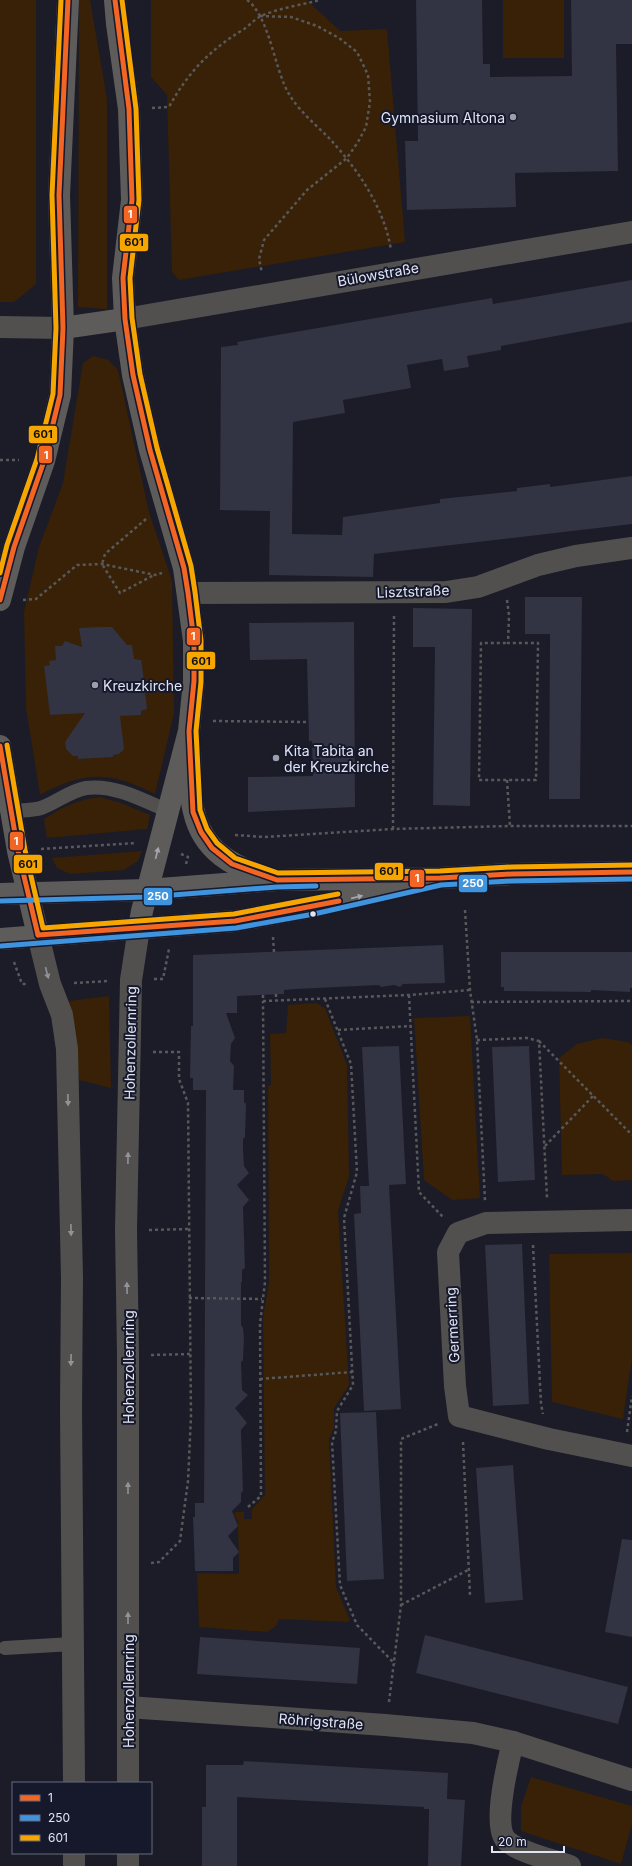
<svg xmlns="http://www.w3.org/2000/svg" width="632" height="1866" viewBox="0 0 632 1866" font-family="Inter,sans-serif">
  <rect width="100%" height="100%" fill="#1b1c27"/>
  <!-- green -->
  <g fill="#382106">
    <polygon points="0,0 36,0 36,284 14,302 0,302"/>
    <polygon points="79,0 90,0 107,99 107,309 78,307"/>
    <polygon points="151,0 307,0 340,31 387,29 405,242 179,280 172,272 167,95 151,77"/>
    <rect x="503" y="0" width="61" height="58"/>
    <path d="M93,356L108,360L118,370L149,512L172,581L174,713L155,794C109,771 85,771 40,795L26,708L24,612L39,547L63,483L83,363Z"/>
    <path d="M100,797L121,803L150,815L147,829L47,838L44,819C62,807 79,799 100,797Z"/>
    <polygon points="142,851 138,861 124,870 70,874 57,868 52,858"/>
    <polygon points="109,996 111,1088 79,1080 69,1001"/>
    <polygon points="316,1003 325,1008 347,1065 349,1176 338,1211 349,1385 334,1408 334,1428 329,1439 336,1587 350,1620 348,1622 279,1619 276,1626 267,1632 199,1627 197,1573 239,1574 238,1521 234,1515 235,1512 244,1512 244,1519 252,1519 252,1509 265,1495 263,1317 269,1282 268,1086 271,1085 270,1034 286,1033 288,1005"/>
    <polygon points="470,1016 480,1198 452,1200 424,1180 414,1018"/>
    <polygon points="602,1038 628,1042 632,1045 632,1180 613,1181 603,1174 562,1175 559,1058 577,1044"/>
    <polygon points="632,1253 632,1357 623,1419 552,1402 549,1254"/>
    <polygon points="531,1777 632,1806 632,1824 621,1864 521,1831 521,1807"/>
  </g>
  <!-- building -->
  <g fill="#323343">
    <polygon points="416,0 482,0 483,64 490,64 490,77 572,76 571,0 632,0 632,44 616,44 618,171 515,173 516,207 407,210 405,141 418,141"/>
    <polygon points="632,280 632,322 501,346 501,350 467,356 469,367 444,371 442,359 407,365 411,388 343,400 345,413 293,422 292,534 342,535 343,517 440,503 440,499 517,491 517,488 550,484 550,487 632,476 632,524 374,554 373,577 269,575 270,511 220,510 221,347 238,345 237,342 492,298 493,304"/>
    <polygon points="525,597 582,597 580,799 549,799 550,634 525,634"/>
    <polygon points="413,608 472,609 470,806 433,805 435,647 413,647"/>
    <polygon points="354,622 355,807 248,812 248,777 313,776 312,741 309,741 307,659 250,660 249,623"/>
    <polygon points="100,627 112,627 127,645 132,645 134,659 141,660 142,665 147,709 141,711 141,715 120,716 124,749 119,754 113,755 113,757 78,759 78,756 73,756 66,749 65,742 85,713 50,715 44,666 50,665 49,661 56,660 55,646 62,646 65,641 82,647 79,628"/>
    <polygon points="443,945 445,983 403,984 400,987 394,985 381,987 379,985 296,989 284,990 284,994 237,996 237,1013 226,1013 235,1038 231,1044 230,1061 234,1066 233,1090 244,1090 244,1102 246,1104 245,1137 243,1139 243,1150 244,1166 249,1173 237,1185 249,1200 243,1207 245,1268 242,1270 242,1282 241,1282 241,1325 243,1328 244,1338 243,1360 241,1362 242,1390 248,1395 235,1408 247,1423 241,1430 243,1491 241,1493 241,1502 232,1511 238,1526 228,1536 239,1552 233,1558 233,1571 195,1571 193,1517 195,1517 195,1503 204,1503 206,1090 193,1090 193,1078 190,1078 191,1026 193,1026 193,955"/>
    <polygon points="501,952 632,952 632,988 630,988 630,992 591,990 591,992 504,991 504,987 501,987"/>
    <polygon points="399,1046 406,1184 389,1185 401,1409 364,1411 354,1214 361,1213 360,1186 369,1186 362,1047"/>
    <polygon points="529,1046 535,1180 498,1182 492,1047"/>
    <polygon points="522,1244 529,1404 493,1406 485,1245"/>
    <polygon points="376,1412 384,1579 347,1581 340,1413"/>
    <polygon points="513,1465 523,1600 485,1603 476,1468"/>
    <polygon points="622,1539 632,1540 632,1637 605,1632"/>
    <polygon points="425,1635 628,1687 618,1724 416,1673"/>
    <polygon points="200,1637 360,1648 357,1684 197,1674"/>
    <polygon points="244,1761 448,1773 447,1799 465,1800 461,1866 428,1866 429,1809 424,1809 424,1807 237,1797 237,1866 202,1866 202,1807 206,1807 206,1765 243,1765"/>
  </g>
  <g fill="none" stroke-linecap="round" stroke-linejoin="round">
    <!-- path -->
    <g stroke="#59585a" stroke-width="2.5" stroke-dasharray="3 3" stroke-linecap="butt">
      <path d="M247,0C270,17 274,69 289,94C299,111 316,125 330,139C358,170 384,207 391,250"/>
      <polyline points="260,16 291,17 317,26 339,38 357,52 368,75 370,102 366,127 358,142 347,158 307,190 264,240 259,259 262,273"/>
      <path d="M152,108L169,107C188,72 210,50 244,29C250,25 255,19 261,16C279,8 301,5 320,0"/>
      <polyline points="0,460 19,460"/>
      <polyline points="146,519 105,554 102,564 120,593 154,575"/>
      <polyline points="23,600 36,599 77,565 102,564 155,575 162,573"/>
      <polyline points="507,600 509,615 508,643 538,643 536,780 479,780 481,643 508,643"/>
      <polyline points="213,721 308,722"/>
      <polyline points="507,780 510,826"/>
      <polyline points="393,829 394,615"/>
      <polyline points="235,835 264,837 393,829 510,826 632,826"/>
      <polyline points="41,849 136,843"/>
      <polyline points="181,854 188,857 186,864"/>
      <polyline points="465,910 470,990 477,1040 485,1201"/>
      <polyline points="273,937 274,952"/>
      <polyline points="14,962 22,984 27,984"/>
      <polyline points="154,979 163,979 169,949"/>
      <polyline points="74,983 109,981"/>
      <polyline points="276,994 276,1000"/>
      <polyline points="263,995 263,1001 409,995 470,990"/>
      <polyline points="409,995 419,1192 443,1217"/>
      <polyline points="325,999 351,1064 357,1172 344,1218 353,1385 337,1411 336,1431 332,1442 340,1585 357,1625 395,1664"/>
      <polyline points="471,1002 632,1001"/>
      <polyline points="338,1030 411,1026"/>
      <polyline points="477,1040 527,1038 539,1041 547,1198"/>
      <polyline points="539,1041 632,1135"/>
      <polyline points="545,1146 593,1096"/>
      <polyline points="149,1230 189,1229"/>
      <polyline points="533,1245 541,1404 543,1414"/>
      <polyline points="189,1298 262,1299"/>
      <polyline points="151,1355 191,1354"/>
      <polyline points="260,1379 352,1372"/>
      <polyline points="627,1432 632,1396"/>
      <polyline points="463,1442 470,1595"/>
      <polyline points="248,1507 261,1496 260,1324 265,1282 263,1001"/>
      <polyline points="151,1563 159,1562 180,1541 188,1481 191,1416 188,1103 179,1079 179,1052 152,1052"/>
      <polyline points="401,1605 470,1569"/>
      <polyline points="389,1702 401,1605 401,1439 438,1424"/>
    </g>
    <!-- service -->
    <g stroke="#52504f" stroke-width="14">
      <path d="M10,811C20,810 32,811 41,808C56,803 69,791 86,788C114,784 143,800 168,811"/>
      <polyline points="5,1648 72,1644"/>
    </g>
    <!-- minor -->
    <g stroke="#52504f" stroke-width="22">
      <polyline points="125,319 632,232"/>
      <polyline points="0,327 63,328"/>
      <polyline points="188,593 446,592 478,587 538,565 576,556 632,548"/>
      <polyline points="632,1220 486,1223 458,1233 448,1252 455,1386 459,1416 549,1439 632,1456"/>
      <polyline points="128,1707 385,1725 473,1733 513,1742 632,1780"/>
      <path d="M513,1742C508,1762 493,1823 505,1839C516,1852 554,1860 570,1866"/>
    </g>
    <!-- tertiary -->
    <g stroke="#52504f" stroke-width="22">
      <polyline points="38,935 50,984 62,1015 67,1049 72,1278 71,1409 74,1783"/>
      <polyline points="128,1783 128,1356 126,1230 131,980 139,928"/>
      <polyline points="74,1853 74,1866"/>
      <polyline points="128,1866 128,1853"/>
    </g>
    <!-- secondary -->
    <g stroke="#5e5c5b" stroke-width="22">
      <polyline points="115,0 117,24 129,109 132,200 123,278 125,319 133,375 150,450 184,568 194,641 194,681 189,731 142,911 139,928"/>
      <polyline points="63,328 125,319"/>
      <polyline points="0,600 14,547 44,461 60,395 63,328 59,195 68,0"/>
      <polyline points="0,746 18,851 38,935"/>
      <path d="M190,751C191,769 189,795 194,812C203,851 233,867 269,878"/>
      <polyline points="0,894 147,890 277,880 440,878 512,874 632,872"/>
      <polyline points="0,939 235,921 312,907 398,887"/>
    </g>
    <!-- bus-1 casing -->
    <g stroke="#16192c" stroke-width="8">
      <g id="bus-1">
        <polyline points="115,0 129,109 132,200 123,278 125,319 133,375 150,450 184,568 188,593 194,641 194,681 189,731 193,812 201,832 212,848 232,864 277,880 440,878 512,874 632,872"/>
        <polyline points="0,600 14,547 44,461 60,395 63,328 59,195 68,0"/>
        <polyline points="0,746 18,851 38,935"/>
        <polyline points="38,935 235,921 339,901"/>
      </g>
    </g>
    <!-- bus-2 casing -->
    <g stroke="#16192c" stroke-width="8">
      <g id="bus-2">
        <polyline points="0,901 147,897 277,887 316,886"/>
        <polyline points="1,946 236,928 314,914 441,885 512,881 632,879"/>
      </g>
    </g>
    <!-- bus-3 casing -->
    <g stroke="#16192c" stroke-width="8">
      <g id="bus-3">
        <polyline points="122,0 136,109 139,200 130,278 132,318 140,374 157,448 191,566 195,592 201,641 201,682 196,731 200,810 207,829 217,843 235,858 278,873 440,871 512,867 632,865"/>
        <polyline points="0,573 7,545 37,459 53,394 56,328 52,195 61,0"/>
        <polyline points="7,745 25,850 43,928 234,914 338,894"/>
      </g>
    </g>
    <!-- bus-1 -->
    <use href="#bus-1" stroke="#f26522" stroke-width="5"/>
    <!-- bus-2 -->
    <use href="#bus-2" stroke="#4094de" stroke-width="5"/>
    <!-- bus-3 -->
    <use href="#bus-3" stroke="#f7a600" stroke-width="5"/>
  </g>
  <!-- one-way arrows -->
  <defs><path id="oneway-solid" d="M-6-.8H1V-3.2L6.5 0L1 3.2V.8H-6Z"/></defs>
  <g fill="#a6a7ae">
    <use href="#oneway-solid" transform="translate(157 853) rotate(-76)"/>
    <use href="#oneway-solid" transform="translate(357 897) rotate(-13)"/>
  </g>
  <g fill="#929398">
    <use href="#oneway-solid" transform="translate(47 973) rotate(76)"/>
    <use href="#oneway-solid" transform="translate(68 1100) rotate(89)"/>
    <use href="#oneway-solid" transform="translate(128 1158) rotate(-89)"/>
    <use href="#oneway-solid" transform="translate(71 1230) rotate(89)"/>
    <use href="#oneway-solid" transform="translate(127 1288) rotate(-91)"/>
    <use href="#oneway-solid" transform="translate(71 1360) rotate(91)"/>
    <use href="#oneway-solid" transform="translate(128 1488) rotate(-90)"/>
    <use href="#oneway-solid" transform="translate(128 1618) rotate(-90)"/>
  </g>
  <!-- markers -->
  <g fill="#9c9eaa" stroke="#16192c" stroke-width="1.5">
    <circle cx="513" cy="117" r="4"/>
    <circle cx="95" cy="685" r="4"/>
    <circle cx="276" cy="758" r="4"/>
  </g>
  <circle fill="#e1e4f1" stroke="#16192c" stroke-width="1.5" cx="313" cy="914" r="3.5"/>
  <g text-anchor="middle" dominant-baseline="central" stroke-width="4" stroke-linejoin="round" paint-order="stroke">
    <!-- poi labels -->
    <g font-size="14" fill="#e1e4f1" stroke="#16192c" text-anchor="start">
      <text x="505" y="117" text-anchor="end">Gymnasium Altona</text>
      <text x="103" y="685">Kreuzkirche</text>
      <text x="284" y="750">Kita Tabita an<tspan x="284" dy="16">der Kreuzkirche</tspan></text>
    </g>
    <!-- street labels -->
    <g font-size="14" fill="#e1e4f1" stroke="#16192c">
      <text transform="translate(378 274) rotate(-10)">Bülowstraße</text>
      <text transform="translate(413 591) rotate(-2)">Lisztstraße</text>
      <text transform="translate(130 1043) rotate(-89)">Hohenzollernring</text>
      <text transform="translate(452 1325) rotate(-93)">Germerring</text>
      <text transform="translate(128 1367) rotate(-90)">Hohenzollernring</text>
      <text transform="translate(128 1691) rotate(-90)">Hohenzollernring</text>
      <text transform="translate(321 1721) rotate(4)">Röhrigstraße</text>
    </g>
  </g>
  <g stroke="#16192c" stroke-width="1.5">
    <rect x="123" y="205" width="15" height="19" rx="4" fill="#f26522"/>
    <rect x="119" y="233" width="30" height="19" rx="4" fill="#f7a600"/>
    <rect x="28" y="425" width="30" height="19" rx="4" fill="#f7a600"/>
    <rect x="38" y="445" width="15" height="19" rx="4" fill="#f26522"/>
    <rect x="186" y="627" width="15" height="19" rx="4" fill="#f26522"/>
    <rect x="186" y="651" width="30" height="19" rx="4" fill="#f7a600"/>
    <rect x="9" y="831" width="15" height="20" rx="4" fill="#f26522"/>
    <rect x="13" y="854" width="30" height="20" rx="4" fill="#f7a600"/>
    <rect x="374" y="862" width="30" height="19" rx="4" fill="#f7a600"/>
    <rect x="409" y="869" width="16" height="19" rx="4" fill="#f26522"/>
    <rect x="458" y="874" width="30" height="19" rx="4" fill="#4094de"/>
    <rect x="143" y="887" width="30" height="19" rx="4" fill="#4094de"/>
  </g>
  <g font-size="11" text-anchor="middle" font-weight="bold" fill="#fff">
    <text x="130" y="218">1</text>
    <text x="46" y="459">1</text>
    <text x="193" y="640">1</text>
    <text x="16" y="845">1</text>
    <text x="417" y="882">1</text>
    <text x="473" y="887">250</text>
    <text x="158" y="900">250</text>
  </g>
  <g font-size="11" text-anchor="middle" font-weight="bold" fill="#111">
    <text x="134" y="246">601</text>
    <text x="43" y="438">601</text>
    <text x="201" y="665">601</text>
    <text x="28" y="868">601</text>
    <text x="389" y="875">601</text>
  </g>
  <!-- legend -->
  <rect x="12" y="1782" width="140" height="72" fill="#16192c" stroke="#676a7b"/>
  <rect x="20" y="1795" width="20" height="6" fill="#f26522" stroke="#676a7b"/>
  <text x="48" y="1802" font-size="12" fill="#e1e4f1">1</text>
  <rect x="20" y="1815" width="20" height="6" fill="#4094de" stroke="#676a7b"/>
  <text x="48" y="1822" font-size="12" fill="#e1e4f1">250</text>
  <rect x="20" y="1835" width="20" height="6" fill="#f7a600" stroke="#676a7b"/>
  <text x="48" y="1842" font-size="12" fill="#e1e4f1">601</text>
  <!-- scale -->
  <path d="M492 1846v6h72v-6" fill="none" stroke="#e1e4f1" stroke-width="2"/>
  <text x="498" y="1846" font-size="12" fill="#e1e4f1" stroke="#16192c" stroke-width="3" paint-order="stroke">20 m</text>
</svg>
